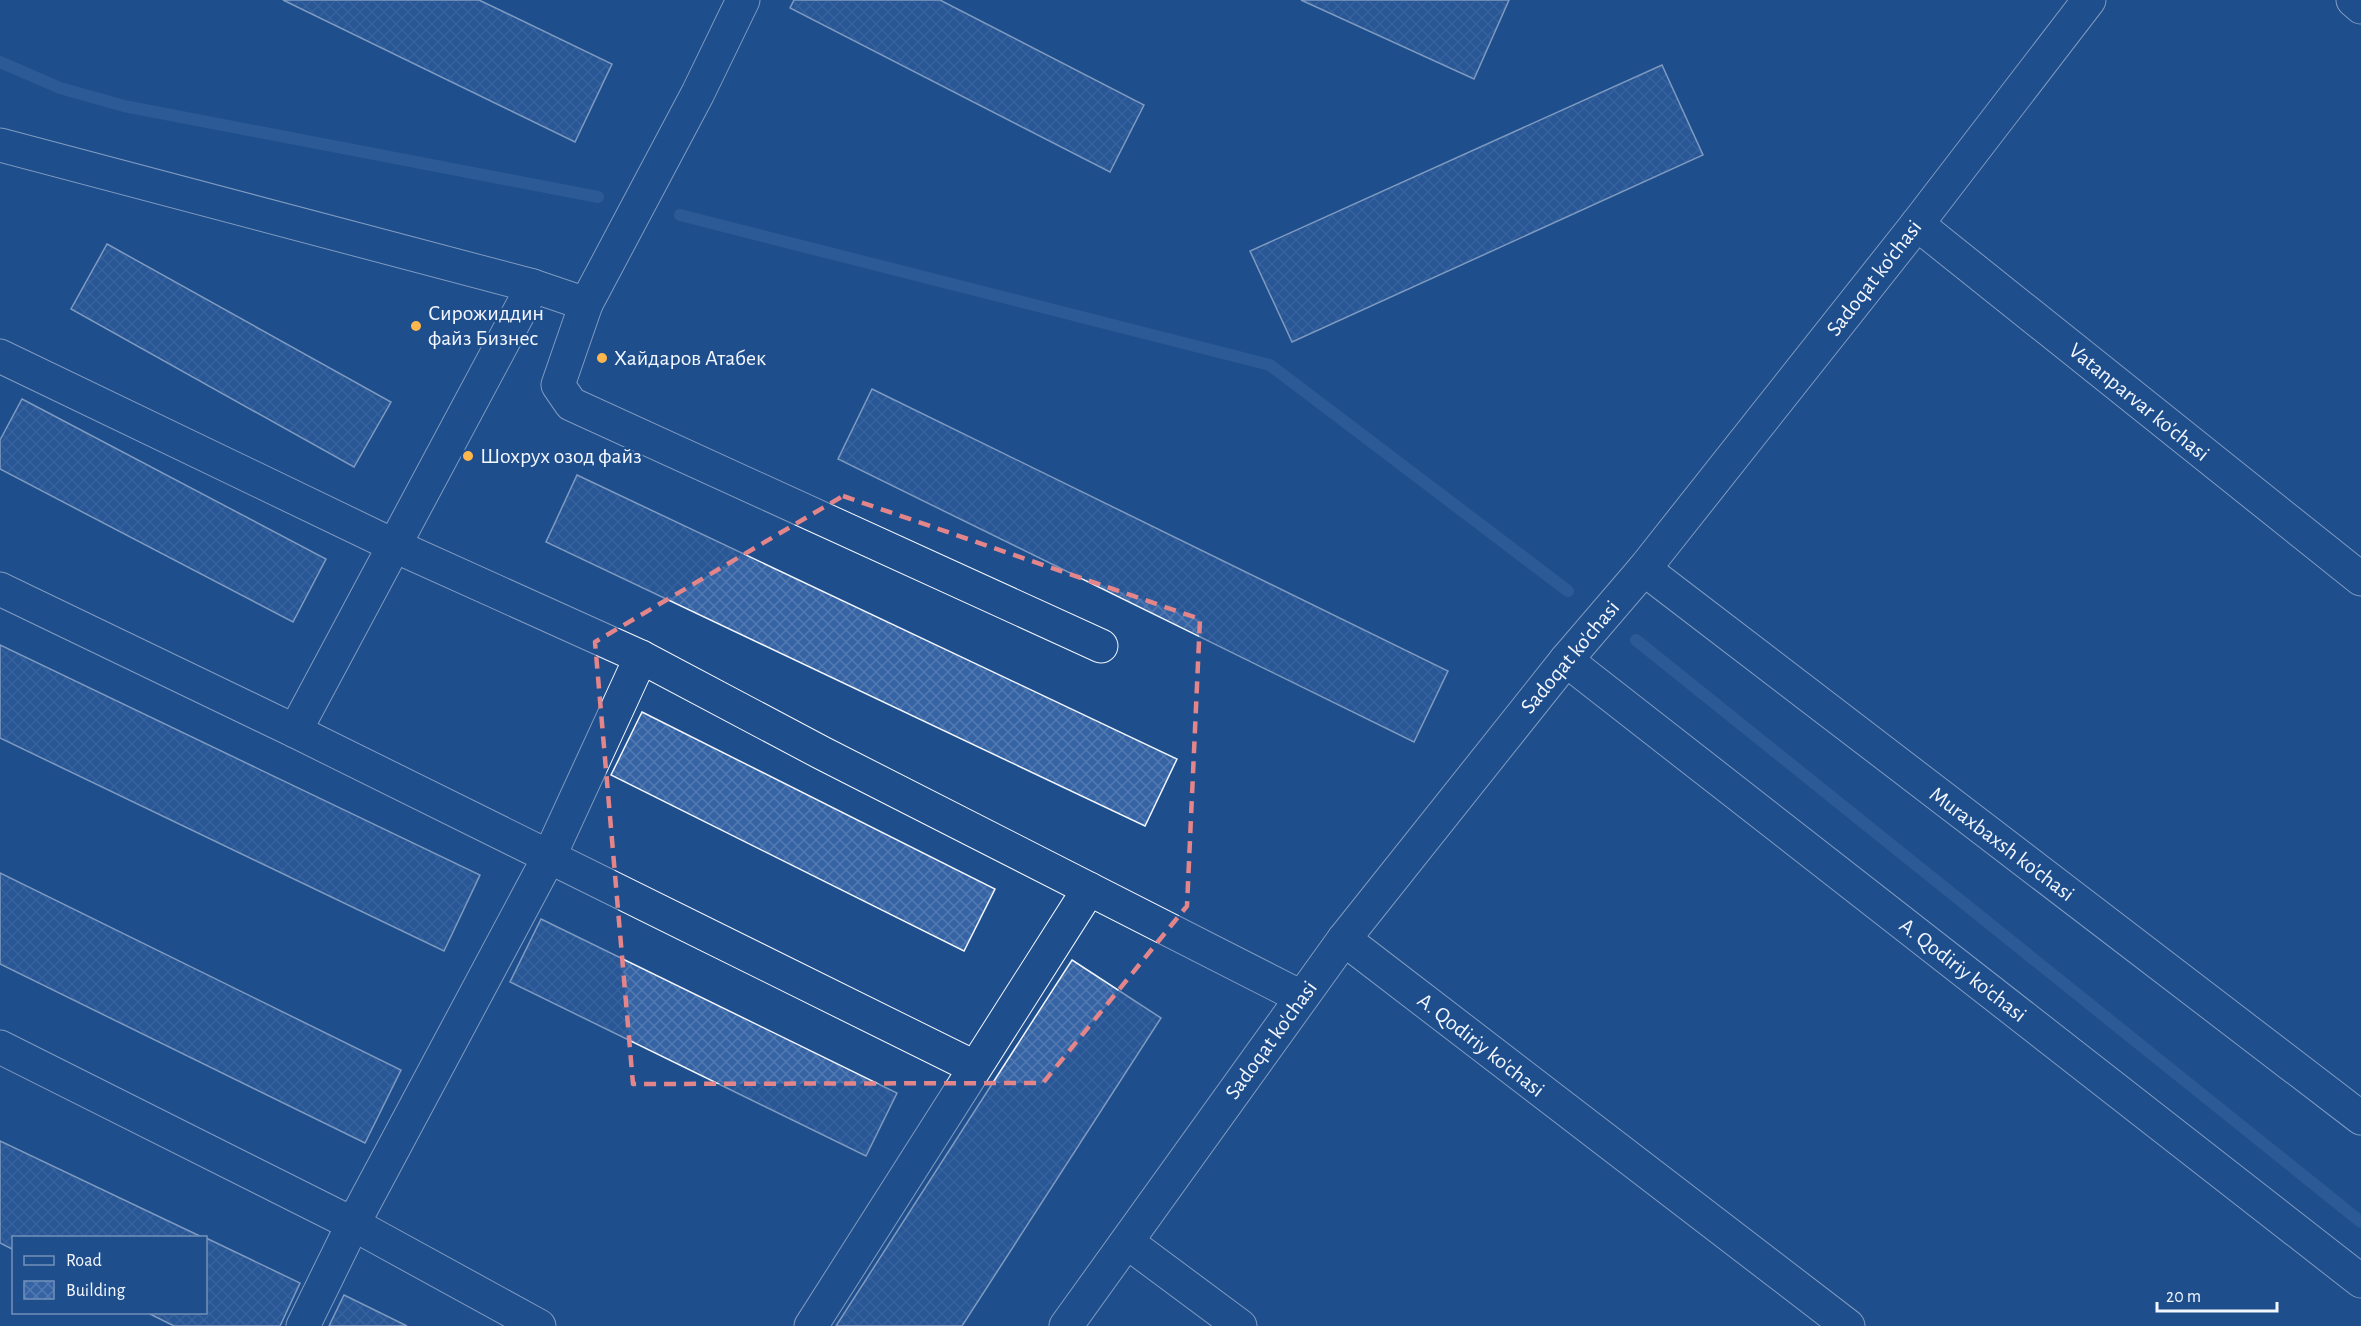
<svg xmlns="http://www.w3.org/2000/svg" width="2361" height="1326" viewBox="0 0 2361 1326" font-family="'Alegreya Sans',sans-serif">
  <defs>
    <pattern id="building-cross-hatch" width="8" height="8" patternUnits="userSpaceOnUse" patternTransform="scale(1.5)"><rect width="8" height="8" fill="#3563a3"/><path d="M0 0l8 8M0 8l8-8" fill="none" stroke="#537ab1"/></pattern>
  </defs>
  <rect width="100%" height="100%" fill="#1f4e8c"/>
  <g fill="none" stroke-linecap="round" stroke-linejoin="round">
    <!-- stream -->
    <g stroke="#3b69a3" stroke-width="12">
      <polyline points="0,62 60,88 124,106 598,197"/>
      <polyline points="680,215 1270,365 1568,591"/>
      <polyline points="1636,640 2361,1222"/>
    </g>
  </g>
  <!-- building -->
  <g fill="url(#building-cross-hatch)" stroke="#f2f6ff" stroke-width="1.5">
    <polygon points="283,0 479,0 612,64 575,142"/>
    <polygon points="794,0 940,0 1144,105 1110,172 790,8"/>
    <polygon points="1301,0 1509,0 1474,79"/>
    <polygon points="1662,65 1703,155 1292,342 1250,251"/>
    <polygon points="107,244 391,402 354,467 71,309"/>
    <polygon points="872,389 1448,671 1414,742 838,459"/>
    <polygon points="22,399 326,559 293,622 0,469 0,440"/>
    <polygon points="577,475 1177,759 1145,826 546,542"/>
    <polygon points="0,645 480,875 444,951 0,738"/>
    <polygon points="642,712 995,889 964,951 611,775"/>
    <polygon points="0,873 401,1070 365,1143 0,964"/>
    <polygon points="541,919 897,1093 866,1156 510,982"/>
    <polygon points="1072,960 1161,1018 962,1326 836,1326"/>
    <polygon points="0,1141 204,1238 14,1238 14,1250 0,1243"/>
    <polygon points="206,1238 300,1283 280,1326 174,1326 146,1312 206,1312"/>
    <polygon points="344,1295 407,1326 329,1326"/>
  </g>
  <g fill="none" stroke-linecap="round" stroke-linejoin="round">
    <!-- minor casing -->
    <g stroke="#f2f6ff" stroke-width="35">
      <g id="minor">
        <polyline points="2353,0 2361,7"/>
        <polyline points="0,145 533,286 586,304 698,93 743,0"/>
        <polyline points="1917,224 2361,579"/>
        <polyline points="586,304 558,385 571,404 1101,646"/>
        <polyline points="0,356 395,546 641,657 822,753 1301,997"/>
        <polyline points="1644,569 2361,1118"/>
        <polyline points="0,589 295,731 974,1067"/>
        <polyline points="1566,660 2361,1281"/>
        <polyline points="295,731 533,286"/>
        <polyline points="1344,939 1848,1326"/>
        <polyline points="0,1047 353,1224 539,1326"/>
        <polyline points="1127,1242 1240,1326"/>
        <polyline points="303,1326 353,1224 549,857 641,657"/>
        <polyline points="811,1326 1089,889"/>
        <polyline points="1066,1326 1344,939 1566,660 1644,569 1917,224 2089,0"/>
      </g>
    </g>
    <!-- minor -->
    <use href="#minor" stroke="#1f4e8c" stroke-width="33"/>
  </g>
  <!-- marked area -->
  <path d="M0 0H2361V1326H0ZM843,496L1200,619L1187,906L1043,1083L633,1084L595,642Z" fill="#1f4e8c" fill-opacity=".55" fill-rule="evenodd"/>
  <path fill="none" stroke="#e38589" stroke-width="4.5" stroke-dasharray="12 8" stroke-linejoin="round" d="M843,496L1200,619L1187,906L1043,1083L633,1084L595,642Z"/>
  <!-- markers -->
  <g fill="#ffb74d" stroke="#1f4e8c" stroke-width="2">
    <circle cx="416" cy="326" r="6"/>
    <circle cx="602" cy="358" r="6"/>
    <circle cx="468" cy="456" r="6"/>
  </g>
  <g text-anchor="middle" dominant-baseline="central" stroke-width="4.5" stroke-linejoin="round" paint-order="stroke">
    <!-- street labels -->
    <g font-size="22" fill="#f2f6ff" stroke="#1f4e8c">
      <text transform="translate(1874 278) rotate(-52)">Sadoqat ko'chasi</text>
      <text transform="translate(2139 402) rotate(39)">Vatanparvar ko'chasi</text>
      <text transform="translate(1570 657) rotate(-50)">Sadoqat ko'chasi</text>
      <text transform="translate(2002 844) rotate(37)">Muraxbaxsh ko'chasi</text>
      <text transform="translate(1963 970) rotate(38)">A. Qodiriy ko'chasi</text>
      <text transform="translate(1271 1040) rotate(-54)">Sadoqat ko'chasi</text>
      <text transform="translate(1481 1045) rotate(38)">A. Qodiriy ko'chasi</text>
    </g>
    <!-- poi labels -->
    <g font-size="22" fill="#f2f6ff" stroke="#1f4e8c" text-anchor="start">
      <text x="428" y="313">Сирожиддин<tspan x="428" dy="25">файз Бизнес</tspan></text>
      <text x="614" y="358">Хайдаров Атабек</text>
      <text x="480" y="456">Шохрух озод файз</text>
    </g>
  </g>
  <!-- legend -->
  <rect x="12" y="1236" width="195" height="78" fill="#1f4e8c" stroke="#7391ba" stroke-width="1.5"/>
  <rect x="24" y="1256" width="30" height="9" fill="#1f4e8c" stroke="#7391ba" stroke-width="1.5"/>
  <text x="66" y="1266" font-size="18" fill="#f2f6ff">Road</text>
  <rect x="24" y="1281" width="30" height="18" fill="url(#building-cross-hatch)" stroke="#7391ba" stroke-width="1.5"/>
  <text x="66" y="1296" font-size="18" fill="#f2f6ff">Building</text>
  <!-- scale -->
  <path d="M2157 1302v9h120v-9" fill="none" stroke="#f2f6ff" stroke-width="3"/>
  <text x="2166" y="1302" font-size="18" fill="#f2f6ff" stroke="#1f4e8c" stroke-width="4.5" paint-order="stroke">20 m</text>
</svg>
